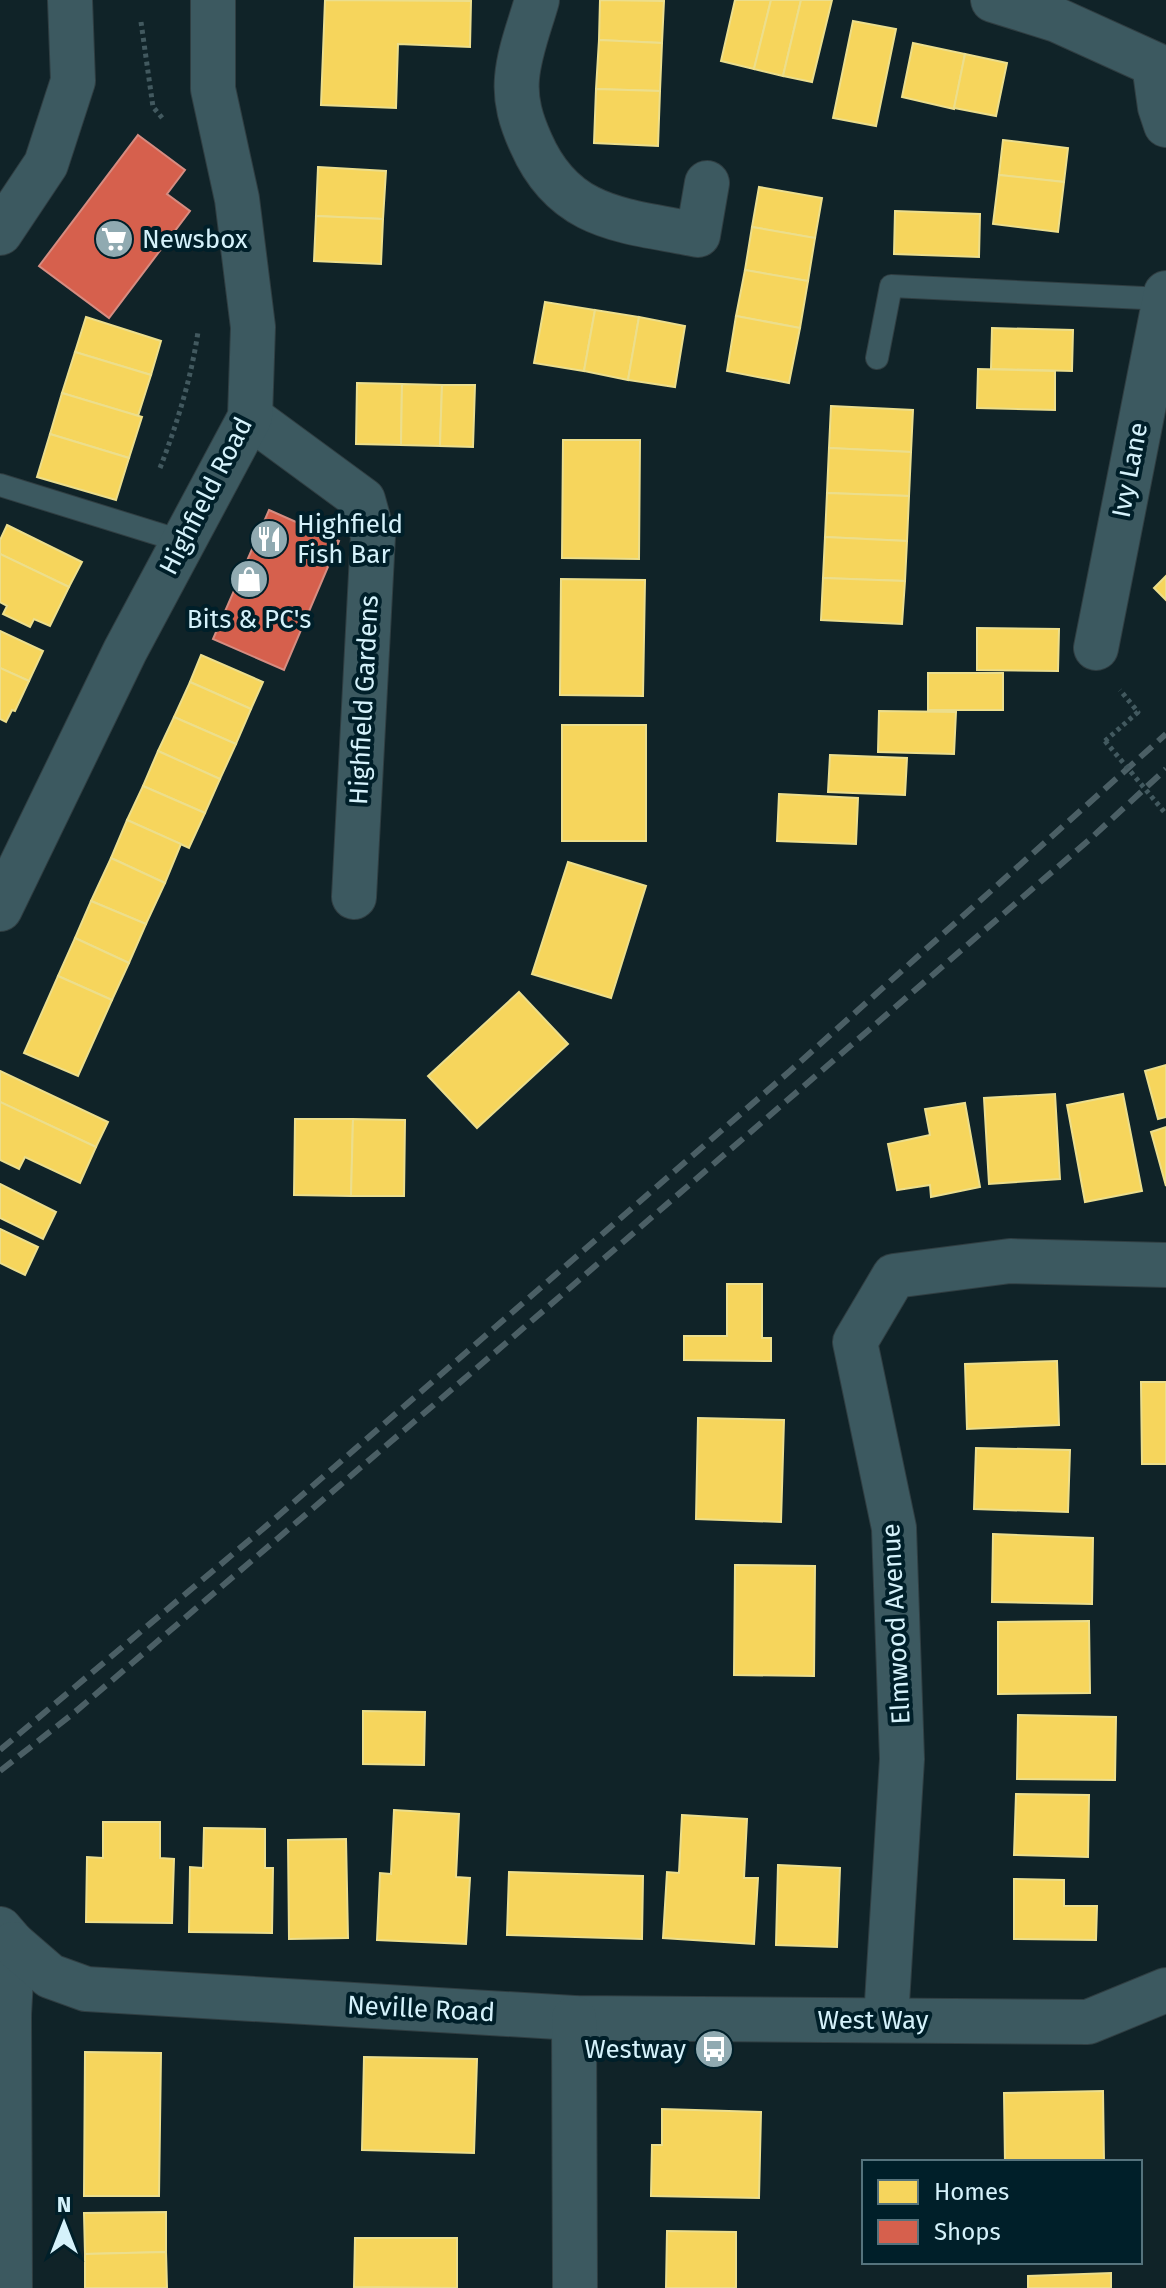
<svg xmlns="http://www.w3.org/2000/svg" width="1166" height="2288" viewBox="0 0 1166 2288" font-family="'Fira Sans',sans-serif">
  <rect width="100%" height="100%" fill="#102328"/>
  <!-- homes -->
  <g fill="#f6d55c" stroke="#ecde8c" stroke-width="2">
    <polygon points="325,0 471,1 470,47 398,44 396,108 321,105"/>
    <polygon points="600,0 664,1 662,43 599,40"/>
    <polygon points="735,0 771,0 754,69 721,61"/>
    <polygon points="771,0 801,0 783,76 754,69"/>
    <polygon points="801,0 832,0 812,82 783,76"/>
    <polygon points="853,21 896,29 876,126 833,118"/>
    <polygon points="599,40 662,43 660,91 596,89"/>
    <polygon points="913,43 965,54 954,109 902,97"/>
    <polygon points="965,54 1007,63 996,116 954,108"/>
    <polygon points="596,89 660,91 658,146 594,143"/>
    <polygon points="1003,140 1068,148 1064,182 999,175"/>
    <polygon points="318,167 386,171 383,219 316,216"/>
    <polygon points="999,175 1064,182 1058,232 993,224"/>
    <polygon points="759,187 822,198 815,238 752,227"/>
    <polygon points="895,211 980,214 979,257 894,254"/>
    <polygon points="316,216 383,219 381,264 314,261"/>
    <polygon points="752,227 815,238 808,281 745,270"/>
    <polygon points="745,270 808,281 800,328 736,316"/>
    <polygon points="545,302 595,310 584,371 534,363"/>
    <polygon points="595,310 639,317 628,380 584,371"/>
    <polygon points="736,316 800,328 789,383 727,371"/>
    <polygon points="86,317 161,341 151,375 75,352"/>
    <polygon points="639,317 685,326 675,387 628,380"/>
    <polygon points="992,328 1073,330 1072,371 991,369"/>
    <polygon points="75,352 151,375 138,416 62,393"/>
    <polygon points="978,369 1055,371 1055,410 977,408"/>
    <polygon points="357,383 402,384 401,445 356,444"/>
    <polygon points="402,384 442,385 440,446 401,445"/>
    <polygon points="442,385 475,385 473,447 440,446"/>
    <polygon points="62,393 142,417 129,458 50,434"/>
    <polygon points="831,406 913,410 911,452 829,448"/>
    <polygon points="50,434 129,458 116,500 37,477"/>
    <polygon points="563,440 640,440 639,559 562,558"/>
    <polygon points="829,448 911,452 909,496 827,493"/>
    <polygon points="827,493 909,496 907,541 825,537"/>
    <polygon points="7,525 82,562 69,587 0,554 0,540"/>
    <polygon points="825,537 907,541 905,581 823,578"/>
    <polygon points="0,554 69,587 50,626 34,619 30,627 3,614 7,606 0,602"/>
    <polygon points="1166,576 1166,600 1154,588"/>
    <polygon points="823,578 905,581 902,624 821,620"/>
    <polygon points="561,579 645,580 643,696 560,695"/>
    <polygon points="977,628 1059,629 1058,671 977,670"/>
    <polygon points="0,631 43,651 29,681 0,668"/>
    <polygon points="201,655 263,682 251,709 190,682"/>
    <polygon points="0,668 29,681 15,711 12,710 6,722 0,719"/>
    <rect x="928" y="673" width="75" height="37"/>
    <polygon points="190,682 251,709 236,744 174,717"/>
    <polygon points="879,711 956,712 954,754 878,752"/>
    <polygon points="174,717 236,744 220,779 158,751"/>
    <rect x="562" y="725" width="84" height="116"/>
    <polygon points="158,751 220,779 205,813 143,786"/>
    <polygon points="830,755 907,758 905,795 828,792"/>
    <polygon points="143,786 205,813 189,848 127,820"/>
    <polygon points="779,794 858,798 856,844 777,841"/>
    <polygon points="127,820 181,844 165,883 111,858"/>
    <polygon points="111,858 165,883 146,924 91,901"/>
    <polygon points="568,862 646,886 611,998 532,974"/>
    <polygon points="91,901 146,924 129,963 75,938"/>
    <polygon points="75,938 129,963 112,1000 58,976"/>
    <polygon points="58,976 112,1000 78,1076 24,1053"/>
    <polygon points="519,992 568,1044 477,1128 428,1076"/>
    <polygon points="1166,1065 1166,1117 1158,1119 1145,1071"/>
    <polygon points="0,1071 108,1122 96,1147 0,1102"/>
    <polygon points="1055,1094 1060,1179 989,1184 984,1098"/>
    <polygon points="1123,1094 1142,1191 1085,1202 1067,1105"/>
    <polygon points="0,1102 96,1147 80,1183 25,1157 19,1169 0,1160"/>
    <polygon points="965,1103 980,1187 931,1197 930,1185 897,1190 888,1144 930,1135 925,1109"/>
    <polygon points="295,1119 353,1119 351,1196 294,1195"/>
    <polygon points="353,1119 405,1120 404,1196 351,1196"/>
    <polygon points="1166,1127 1166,1186 1151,1132"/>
    <polygon points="0,1184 56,1212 43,1239 0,1218"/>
    <polygon points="0,1229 38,1247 25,1275 0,1263"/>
    <polygon points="727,1284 762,1284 762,1338 771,1338 771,1361 684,1360 684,1336 727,1336"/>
    <polygon points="1057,1361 1059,1425 967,1429 965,1364"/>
    <polygon points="1141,1382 1166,1382 1166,1464 1142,1464"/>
    <polygon points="698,1418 784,1420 781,1522 696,1519"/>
    <polygon points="976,1448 1070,1450 1068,1512 974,1509"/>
    <polygon points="993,1534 1093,1538 1092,1604 992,1602"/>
    <polygon points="735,1565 815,1566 814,1676 734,1675"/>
    <polygon points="1089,1621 1090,1693 998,1694 998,1622"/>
    <polygon points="363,1711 425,1712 424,1765 363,1764"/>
    <polygon points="1018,1715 1116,1717 1115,1780 1017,1779"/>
    <polygon points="1016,1794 1089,1795 1088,1857 1014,1855"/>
    <polygon points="394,1810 459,1814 456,1877 470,1878 466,1944 377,1940 380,1873 391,1874"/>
    <polygon points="682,1815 747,1819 744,1878 758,1878 754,1944 663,1938 667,1872 679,1873"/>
    <polygon points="103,1822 160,1822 160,1858 174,1859 172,1923 86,1922 87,1857 103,1858"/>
    <polygon points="204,1828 265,1829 265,1868 273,1868 272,1933 189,1932 190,1867 203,1868"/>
    <polygon points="346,1839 348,1938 289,1939 288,1840"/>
    <polygon points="778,1865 840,1868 837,1947 776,1945"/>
    <polygon points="509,1872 643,1876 642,1939 507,1935"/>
    <polygon points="1014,1879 1064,1880 1064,1906 1097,1906 1096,1940 1014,1939"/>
    <polygon points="85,2052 161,2053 159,2196 84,2196"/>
    <polygon points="364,2057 477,2059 474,2153 362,2150"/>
    <polygon points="1103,2091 1104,2162 1005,2162 1004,2093"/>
    <polygon points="662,2109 761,2112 759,2198 651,2196 652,2145 662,2145"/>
    <polygon points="166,2212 166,2252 85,2254 84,2213"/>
    <polygon points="667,2231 736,2232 736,2288 666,2288"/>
    <polygon points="355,2238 457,2238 457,2288 354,2287"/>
    <polygon points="166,2252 167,2288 85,2288 85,2254"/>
    <polygon points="1111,2273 1111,2288 1028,2288 1028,2276"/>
  </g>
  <!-- shops -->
  <g fill="#d6604d" stroke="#d68c81" stroke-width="2">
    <polygon points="138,135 185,170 167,194 190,211 109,318 39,266"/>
    <polygon points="269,510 339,541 284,670 213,639"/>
  </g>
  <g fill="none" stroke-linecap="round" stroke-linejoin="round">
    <!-- service casing -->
    <g stroke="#303e42" stroke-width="24">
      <g id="service">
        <polyline points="877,358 891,286 1165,299"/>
        <polyline points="0,485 184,542"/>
      </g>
    </g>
    <!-- minor casing -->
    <g stroke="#303e42" stroke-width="46">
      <g id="minor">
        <path d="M537,0C530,25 519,52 517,78C515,101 521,121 531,143C565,221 625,220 698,235L707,183"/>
        <polyline points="993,0 1057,20 1154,64 1160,107 1166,125"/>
        <polyline points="0,233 46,164 73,81 70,0"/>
        <polyline points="250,417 363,500 373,536 354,897"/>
        <polyline points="1096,648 1166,293"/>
        <polyline points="0,909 125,651 250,417 253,327 237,199 213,89 213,0"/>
        <polyline points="0,1929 13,1944 9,2014 10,2288"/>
        <polyline points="13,1944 50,1976 86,1989 574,2018 1088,2022 1166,1990"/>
        <polyline points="574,2018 575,2288"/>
        <polyline points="886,2019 902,1759 894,1528 855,1342 894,1276 1010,1261 1166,1265"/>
      </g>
    </g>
    <!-- path -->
    <g stroke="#42595f" stroke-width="5" stroke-dasharray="4 4" stroke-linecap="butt">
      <polyline points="141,22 153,107 164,120"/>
      <path d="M160,468C177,424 191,379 198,332"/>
      <polyline points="1105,741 1138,712 1120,690"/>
    </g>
    <!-- service -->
    <use href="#service" stroke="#3c5960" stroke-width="22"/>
    <!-- minor -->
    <use href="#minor" stroke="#3c5960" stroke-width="44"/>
    <!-- rail -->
    <g stroke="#4b5f65" stroke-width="6" stroke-dasharray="16 8" stroke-linecap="butt">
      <polyline points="0,1750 271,1522 790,1071 1166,734"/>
      <polyline points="0,1771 75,1712 506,1343 1089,840 1166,769"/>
    </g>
    <!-- path-bridge -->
    <polyline stroke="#42595f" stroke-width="5" stroke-dasharray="4 4" stroke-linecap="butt" points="1105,741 1166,814"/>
  </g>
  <!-- icons -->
  <defs>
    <g id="supermarket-disc" transform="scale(2)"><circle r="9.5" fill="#90aab1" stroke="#001f29"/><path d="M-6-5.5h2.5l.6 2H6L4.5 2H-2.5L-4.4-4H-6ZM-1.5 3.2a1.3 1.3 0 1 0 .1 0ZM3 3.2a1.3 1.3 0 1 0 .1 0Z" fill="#fff"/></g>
    <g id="restaurant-disc" transform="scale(2)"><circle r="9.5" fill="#90aab1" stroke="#001f29"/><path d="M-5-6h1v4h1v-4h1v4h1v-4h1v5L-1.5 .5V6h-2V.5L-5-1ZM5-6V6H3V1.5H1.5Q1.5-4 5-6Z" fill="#fff"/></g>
    <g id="shop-disc" transform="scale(2)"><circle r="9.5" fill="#90aab1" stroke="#001f29"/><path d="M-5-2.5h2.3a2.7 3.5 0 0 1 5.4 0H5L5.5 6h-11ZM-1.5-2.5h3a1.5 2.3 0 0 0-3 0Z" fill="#fff"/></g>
    <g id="bus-disc" transform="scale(2)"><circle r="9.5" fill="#90aab1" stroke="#001f29"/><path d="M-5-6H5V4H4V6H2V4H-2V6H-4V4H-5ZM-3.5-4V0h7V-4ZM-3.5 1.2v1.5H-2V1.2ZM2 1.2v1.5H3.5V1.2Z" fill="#fff"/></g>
  </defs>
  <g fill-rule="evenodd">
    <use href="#supermarket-disc" x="114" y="239"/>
    <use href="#restaurant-disc" x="269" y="539"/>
    <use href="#shop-disc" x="249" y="579"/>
    <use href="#bus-disc" x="714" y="2049"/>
  </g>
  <g text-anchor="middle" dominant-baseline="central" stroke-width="8" stroke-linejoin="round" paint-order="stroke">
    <!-- poi labels -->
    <g font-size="26" fill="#d5f2fb" stroke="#001f29" text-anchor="start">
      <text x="142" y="239">Newsbox</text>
      <text x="297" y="524">Highfield<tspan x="297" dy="30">Fish Bar</tspan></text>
      <text x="249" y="619" text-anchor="middle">Bits &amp; PC's</text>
      <text x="686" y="2049" text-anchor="end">Westway</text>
    </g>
    <!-- street labels -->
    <g font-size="26" fill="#d5f2fb" stroke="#001f29">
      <text transform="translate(1130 470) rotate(-79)">Ivy Lane</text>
      <text transform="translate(206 496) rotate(-63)">Highfield Road</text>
      <text transform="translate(364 700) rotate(-87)">Highfield Gardens</text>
      <text transform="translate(896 1624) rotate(-93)">Elmwood Avenue</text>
      <text transform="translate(421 2009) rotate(3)">Neville Road</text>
      <text x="873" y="2020">West Way</text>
    </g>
  </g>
  <!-- legend -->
  <rect x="862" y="2160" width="280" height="104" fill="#001f29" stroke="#55737d" stroke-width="2"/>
  <rect x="878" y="2180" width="40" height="24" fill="#f6d55c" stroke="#55737d" stroke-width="2"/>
  <text x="934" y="2200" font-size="24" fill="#d5f2fb">Homes</text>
  <rect x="878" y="2220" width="40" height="24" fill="#d6604d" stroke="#55737d" stroke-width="2"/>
  <text x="934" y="2240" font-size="24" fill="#d5f2fb">Shops</text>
  <!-- north arrow -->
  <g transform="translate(64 2224)" stroke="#001f29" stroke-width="6" paint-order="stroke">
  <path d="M0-6L14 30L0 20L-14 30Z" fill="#d5f2fb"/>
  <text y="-12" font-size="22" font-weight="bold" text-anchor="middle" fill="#d5f2fb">N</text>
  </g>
</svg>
